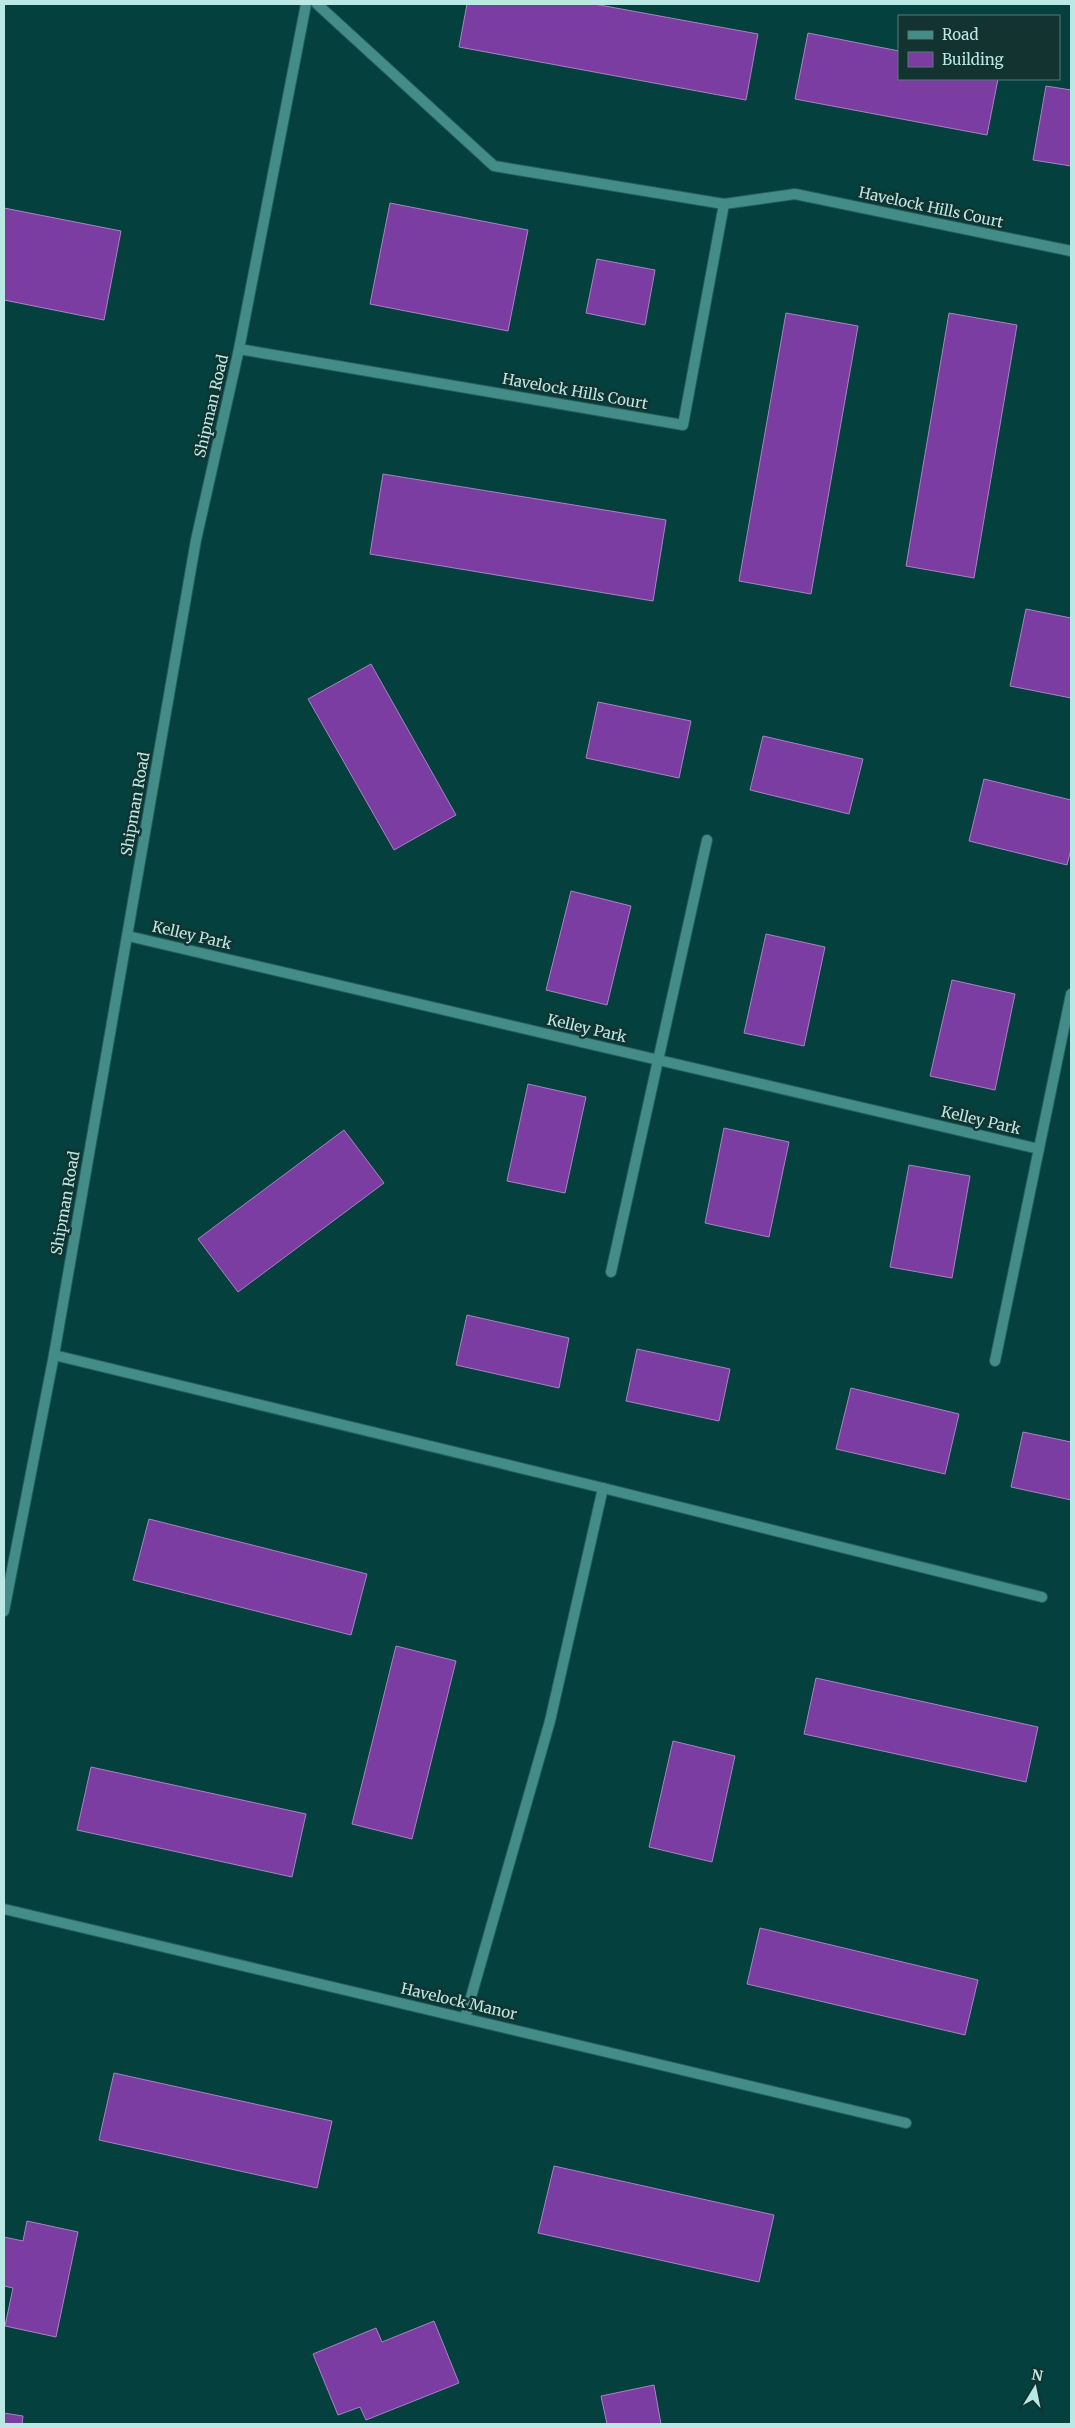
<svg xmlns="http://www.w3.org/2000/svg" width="1075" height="2428" viewBox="0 0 1075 2428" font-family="Merriweather,serif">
  <rect width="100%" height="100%" fill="#03403e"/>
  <!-- building -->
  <g fill="#7c3da2" stroke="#a784c0">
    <polygon points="467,4 594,4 758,34 746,100 459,47"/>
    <polygon points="808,33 899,51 899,79 998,79 987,135 795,99"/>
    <polygon points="1046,86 1071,90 1071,166 1033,160"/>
    <polygon points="390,203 528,230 508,331 370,304"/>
    <polygon points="4,208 121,231 104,320 4,300"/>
    <polygon points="597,259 655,270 645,325 586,313"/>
    <polygon points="786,313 858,326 811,594 739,581"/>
    <polygon points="949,313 1017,325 974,578 906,566"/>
    <polygon points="383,474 666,520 653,601 370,554"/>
    <polygon points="1026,609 1071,618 1071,698 1010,686"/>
    <polygon points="371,664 456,815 394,850 308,699"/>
    <polygon points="598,702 691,721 679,778 586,758"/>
    <polygon points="763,736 863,759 849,814 750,790"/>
    <polygon points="984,779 1071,800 1071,849 1067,865 969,841"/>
    <polygon points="571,891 631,906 607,1005 546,990"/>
    <polygon points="766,934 825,947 804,1046 744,1033"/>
    <polygon points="952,980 1015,994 995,1090 930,1076"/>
    <polygon points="528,1084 586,1097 565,1193 507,1181"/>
    <polygon points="724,1128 789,1142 769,1237 705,1223"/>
    <polygon points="344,1130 384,1183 238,1292 198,1239"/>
    <polygon points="909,1165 970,1176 952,1278 890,1267"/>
    <polygon points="467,1315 569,1338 559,1388 456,1365"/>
    <polygon points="637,1349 730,1369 719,1421 626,1401"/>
    <polygon points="851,1388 959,1414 945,1474 836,1449"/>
    <polygon points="1023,1432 1071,1442 1071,1500 1011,1487"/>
    <polygon points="149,1519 367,1574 351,1635 133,1580"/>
    <polygon points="396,1646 456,1661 412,1839 352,1824"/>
    <polygon points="816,1678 1038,1727 1026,1782 804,1734"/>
    <polygon points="673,1741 735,1756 712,1862 649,1847"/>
    <polygon points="91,1767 306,1814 292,1877 77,1830"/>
    <polygon points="760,1928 978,1980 965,2035 747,1984"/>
    <polygon points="114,2073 332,2121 317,2188 99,2140"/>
    <polygon points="554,2166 774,2215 759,2282 538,2233"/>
    <polygon points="27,2221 78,2232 56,2337 5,2326 13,2288 4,2286 4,2237 23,2241"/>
    <polygon points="434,2321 459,2383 366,2420 360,2407 338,2415 313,2354 376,2328 382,2342"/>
    <polygon points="654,2385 661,2424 607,2424 601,2396"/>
    <polygon points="4,2413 23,2416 22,2424 4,2424"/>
  </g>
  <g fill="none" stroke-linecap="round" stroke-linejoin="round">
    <!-- service casing -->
    <g stroke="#245e5c" stroke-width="12">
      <g id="service">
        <polyline points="54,1355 603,1488 1042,1597"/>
        <polyline points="465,2018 550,1721 603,1488"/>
      </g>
    </g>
    <!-- minor casing -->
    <g stroke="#245e5c" stroke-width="12">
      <g id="minor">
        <polyline points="317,4 494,166 724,204 795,194 1071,251"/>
        <polyline points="239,349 683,425 724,204"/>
        <polyline points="128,936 1039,1149"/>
        <polyline points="611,1272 707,840"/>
        <polyline points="995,1361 1071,994"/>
        <polyline points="4,1611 54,1355 196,540 239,349 306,4"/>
        <polyline points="4,1909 906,2123"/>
      </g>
    </g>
    <!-- service -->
    <use href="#service" stroke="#438c88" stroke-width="10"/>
    <!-- minor -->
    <use href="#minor" stroke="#438c88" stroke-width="10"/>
  </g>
  <g text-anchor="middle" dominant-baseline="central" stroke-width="5" stroke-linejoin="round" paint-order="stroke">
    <!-- street labels -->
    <g font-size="15" fill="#bbe8e5" stroke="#133331">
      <text transform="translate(931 207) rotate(12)">Havelock Hills Court</text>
      <text transform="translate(575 391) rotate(10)">Havelock Hills Court</text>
      <text transform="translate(211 406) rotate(-77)">Shipman Road</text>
      <text transform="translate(135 804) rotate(-80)">Shipman Road</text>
      <text transform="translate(192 935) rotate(13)">Kelley Park</text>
      <text transform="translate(587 1028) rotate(13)">Kelley Park</text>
      <text transform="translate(981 1120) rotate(13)">Kelley Park</text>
      <text transform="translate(65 1203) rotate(-80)">Shipman Road</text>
      <text transform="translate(459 2001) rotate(13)">Havelock Manor</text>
    </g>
  </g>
  <!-- border -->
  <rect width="1075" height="2428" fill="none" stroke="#bbe8e5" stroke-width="10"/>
  <!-- legend -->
  <rect x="898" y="15" width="162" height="65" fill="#133331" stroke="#567b79"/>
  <rect x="908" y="31" width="25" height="8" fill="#438c88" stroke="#567b79"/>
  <text x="942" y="40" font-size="15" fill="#bbe8e5">Road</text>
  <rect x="908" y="52" width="25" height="15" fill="#7c3da2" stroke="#567b79"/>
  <text x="942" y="65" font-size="15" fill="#bbe8e5">Building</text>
  <!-- north arrow -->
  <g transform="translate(1035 2388) rotate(10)" stroke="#133331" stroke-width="4" paint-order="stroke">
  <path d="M0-4L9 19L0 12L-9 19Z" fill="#bbe8e5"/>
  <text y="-8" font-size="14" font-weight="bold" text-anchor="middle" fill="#bbe8e5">N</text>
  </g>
</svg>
